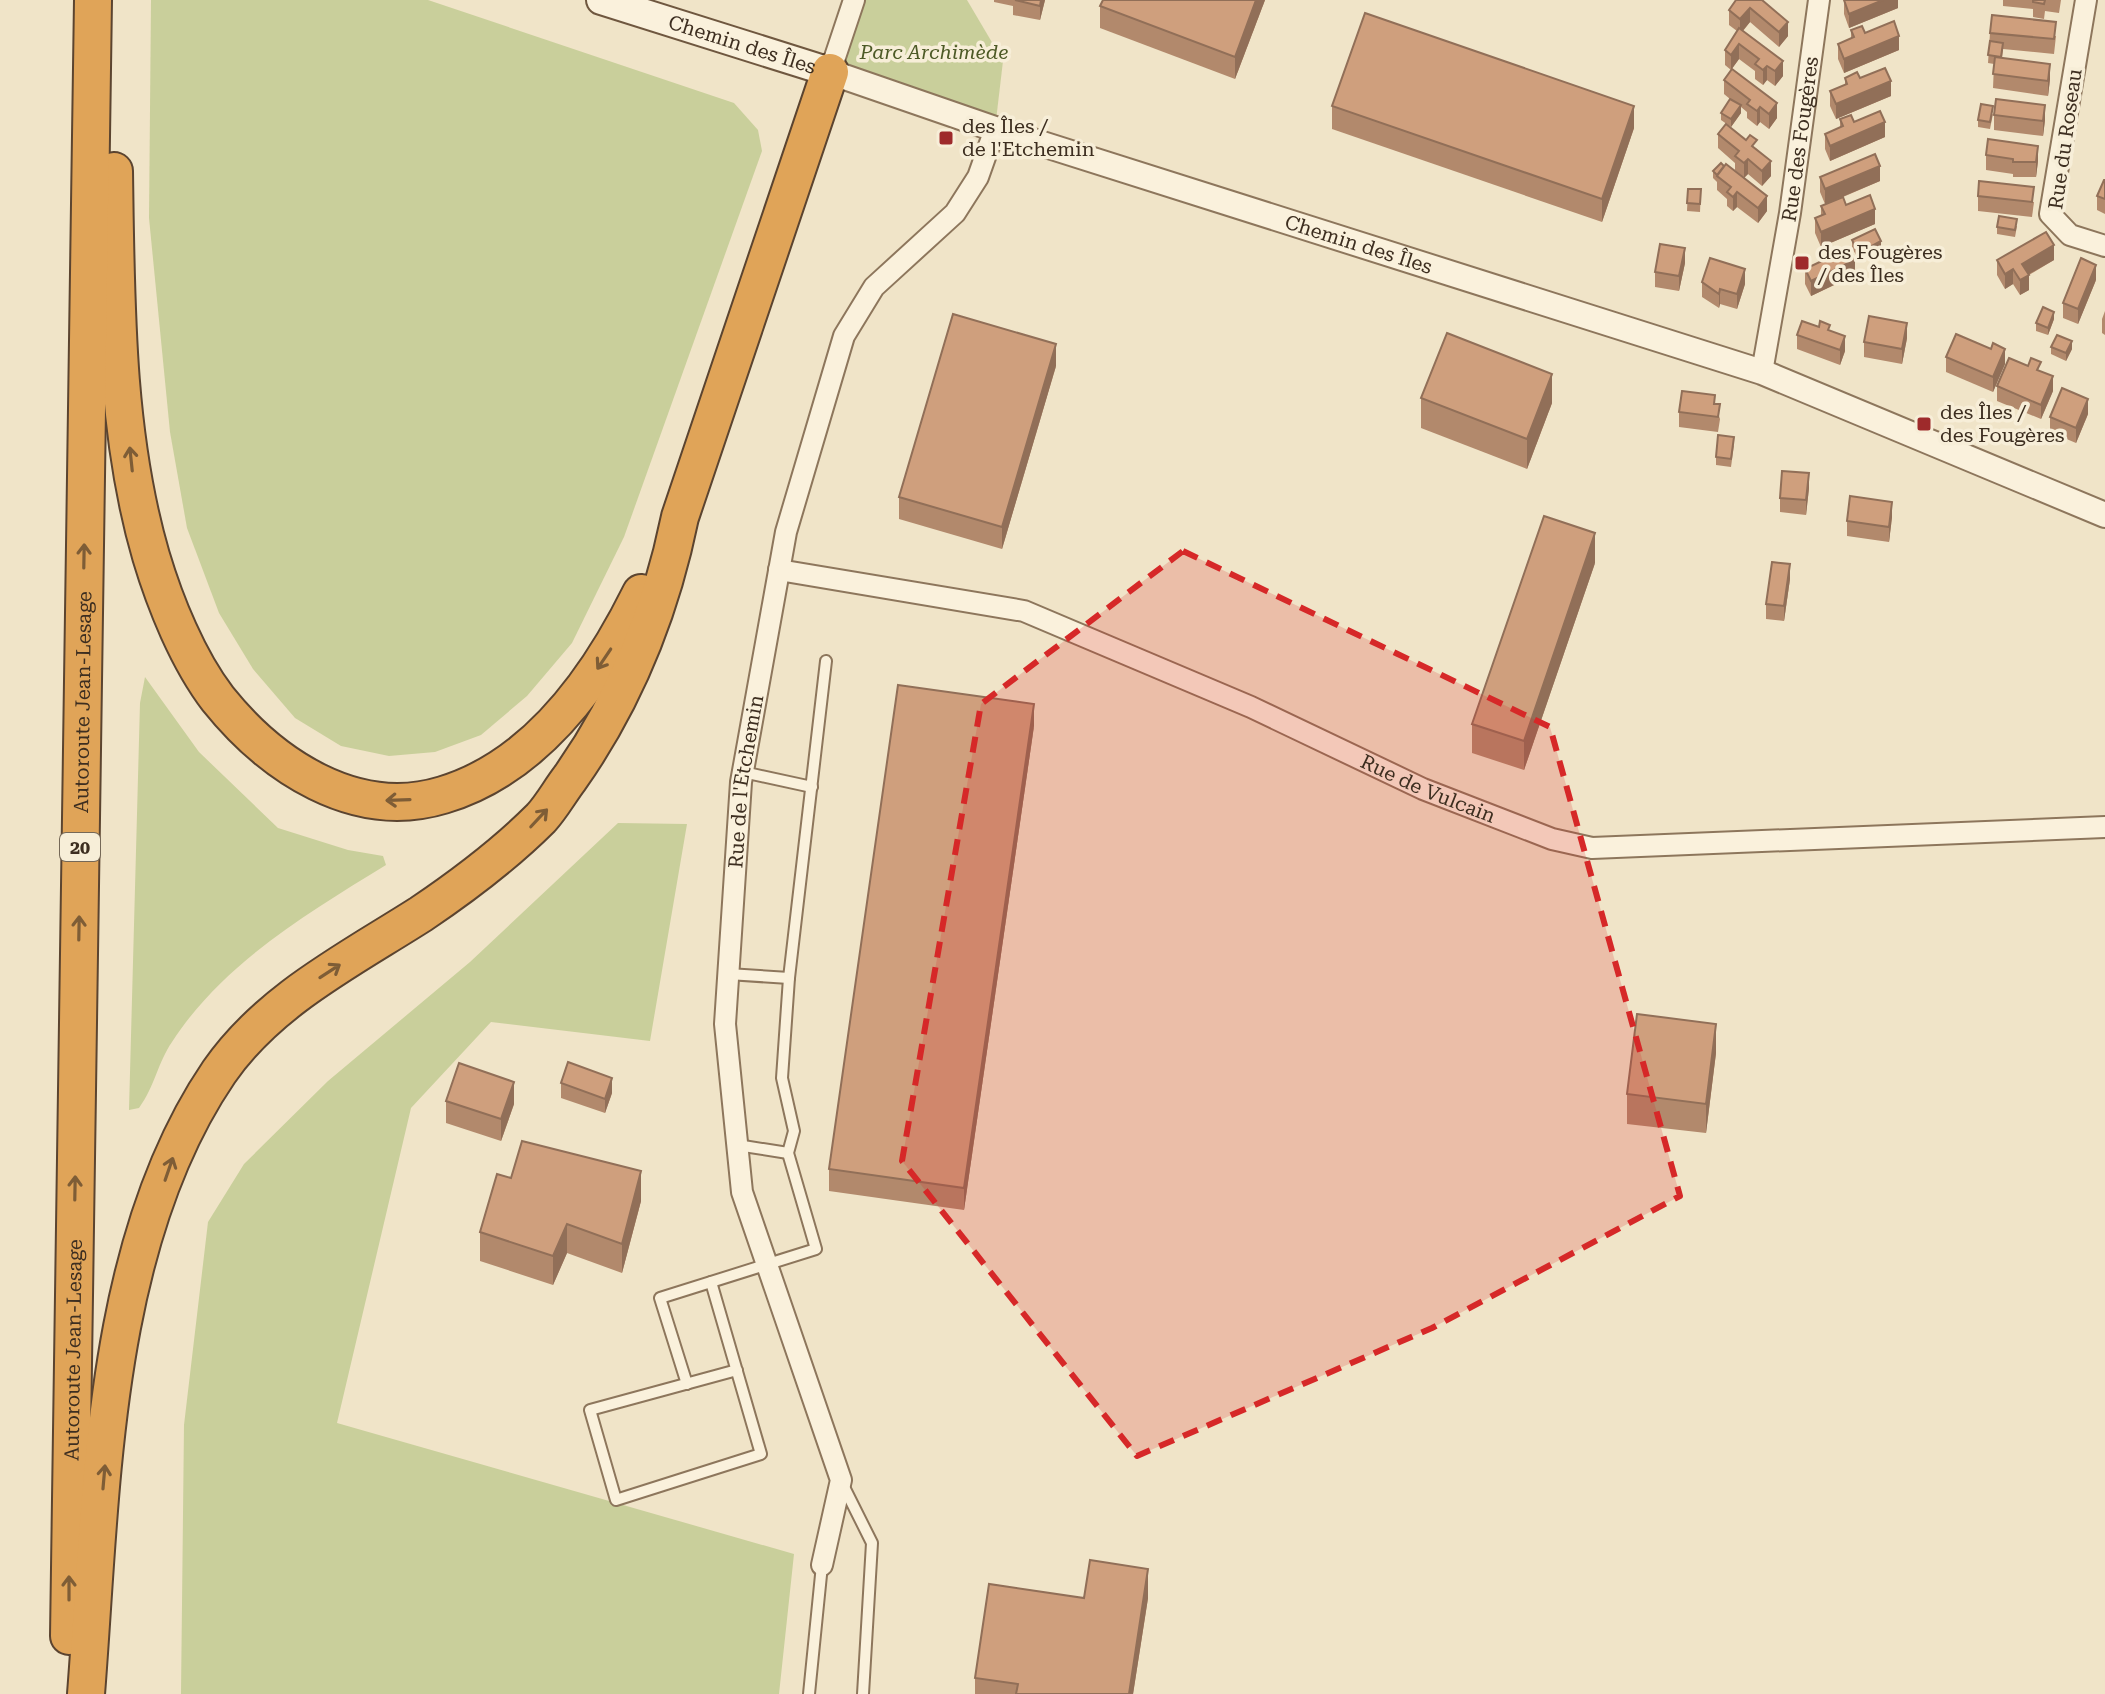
<svg xmlns="http://www.w3.org/2000/svg" width="2105" height="1694" viewBox="0 0 2105 1694" font-family="'Roboto Serif',serif">
  <rect width="100%" height="100%" fill="#f0e4c8"/>
  <!-- green -->
  <g fill="#c9cf9b">
    <polygon points="151,0 428,0 734,103 758,130 762,151 624,537 572,643 527,696 481,735 435,752 389,756 341,746 295,718 253,669 219,613 187,528 170,432 149,218"/>
    <polygon points="854,0 967,0 1003,61 995,129 830,72"/>
    <path d="M145,677L199,752L278,828L348,850L383,856L386,865C308,913 223,963 172,1042C158,1062 155,1086 139,1108L129,1110L140,703Z"/>
    <polygon points="618,823 687,824 650,1041 491,1022 411,1108 337,1423 794,1554 779,1694 181,1694 184,1425 208,1222 244,1164 328,1081 470,962"/>
  </g>
  <g fill="none" stroke-linecap="round" stroke-linejoin="round">
    <!-- service casing -->
    <g stroke="#8d765c" stroke-width="14">
      <g id="service">
        <polyline points="743,772 812,787"/>
        <polyline points="728,974 789,978"/>
        <polyline points="737,1145 788,1153"/>
        <polyline points="711,1282 761,1454 616,1500 590,1410 737,1370"/>
        <polyline points="687,1384 660,1298 816,1249 788,1153 794,1131 782,1078 789,978 826,661"/>
        <polyline points="842,1483 872,1543 863,1694"/>
        <polyline points="809,1694 822,1565"/>
      </g>
    </g>
    <!-- minor casing -->
    <g stroke="#8d765c" stroke-width="24">
      <g id="minor">
        <polyline points="2086,0 2050,214 2070,235 2105,246"/>
        <polyline points="830,72 854,0"/>
        <path id="s1" d="M1762,372L1790,213L1819,0"/>
        <path id="s2" d="M779,570L1024,611L1251,707L1423,789L1552,839L1592,848L2105,827"/>
        <path id="s3" d="M822,1565L841,1480L742,1192L725,1024L741,782L786,532L844,336L874,287L955,213L978,177L995,129"/>
      </g>
    </g>
    <!-- tertiary casing -->
    <g stroke="#8d765c" stroke-width="28">
      <g id="tertiary">
        <path id="s4" d="M830,72L995,129L1762,372L2105,515"/>
      </g>
    </g>
    <!-- secondary casing -->
    <g stroke="#6f573f" stroke-width="32">
      <g id="secondary">
        <path id="s5" d="M601,0L830,72"/>
      </g>
    </g>
    <!-- motorway casing -->
    <g stroke="#5b4430" stroke-width="40">
      <g id="motorway">
        <path d="M114,171C116,299 115,433 151,556C165,603 188,660 218,699C271,765 355,822 443,795C537,767 600,676 641,593"/>
        <path id="s6" d="M69,1636L93,0"/>
        <path d="M86,1694C102,1493 101,1245 219,1072C269,1000 349,960 421,914C464,885 504,855 541,818C552,806 560,791 570,778C625,700 661,610 680,517L830,72"/>
      </g>
    </g>
    <!-- service -->
    <use href="#service" stroke="#faf1dc" stroke-width="10"/>
    <!-- minor -->
    <use href="#minor" stroke="#faf1dc" stroke-width="20"/>
    <!-- tertiary -->
    <use href="#tertiary" stroke="#faf1dc" stroke-width="24"/>
    <!-- secondary -->
    <use href="#secondary" stroke="#faf1dc" stroke-width="28"/>
    <!-- motorway -->
    <use href="#motorway" stroke="#e0a458" stroke-width="36"/>
  </g>
  <!-- wall -->
  <g fill="#b2896c">
    <polygon points="994,0 1045,0 1040,20 1013,15 1013,6 994,2"/>
    <polygon points="1103,0 1265,0 1235,79 1100,28 1100,6"/>
    <polygon points="1762,0 1788,36 1779,47 1750,22 1743,31 1783,76 1775,86 1767,80 1763,85 1755,79 1755,71 1739,59 1731,70 1725,65 1725,50 1737,31 1729,25 1729,10"/>
    <polygon points="1844,0 1898,0 1898,8 1849,28 1844,14"/>
    <polygon points="2003,0 2061,0 2059,13 2045,11 2044,19 2033,17 2033,9 2003,6"/>
    <polygon points="1851,30 1865,33 1899,50 1844,73 1838,59 1838,44 1851,39"/>
    <polygon points="1990,33 2056,36 2054,54 2003,49 2002,58 2050,79 2048,96 1993,88 1994,64 1988,63"/>
    <polygon points="1845,78 1860,78 1891,96 1836,119 1830,106 1830,91 1845,85"/>
    <polygon points="1724,80 1777,118 1769,129 1760,122 1757,126 1747,118 1747,112 1741,107 1741,113 1731,127 1721,120 1721,113 1730,99 1724,94"/>
    <polygon points="1332,106 1634,128 1602,222 1332,129"/>
    <polygon points="1993,114 1990,129 1978,127 1978,120"/>
    <polygon points="1994,115 2045,120 2043,136 1994,130"/>
    <polygon points="1840,119 1854,122 1885,137 1830,161 1825,149 1825,134 1840,128"/>
    <polygon points="1718,134 1757,149 1771,176 1762,186 1748,174 1744,178 1735,170 1735,163 1718,148"/>
    <polygon points="1986,155 2038,161 2036,177 2013,177 2013,174 1986,170"/>
    <polygon points="1713,171 1767,211 1758,223 1737,207 1733,211 1727,206 1727,199 1717,190 1717,182 1713,178"/>
    <polygon points="1820,177 1880,181 1843,197 1846,205 1875,224 1821,247 1815,233 1815,218 1821,215 1821,206 1825,204 1820,192"/>
    <polygon points="2105,180 2105,214 2097,210 2097,196"/>
    <polygon points="1688,189 1701,189 1700,212 1687,211"/>
    <polygon points="1978,196 2034,202 2032,217 1978,211"/>
    <polygon points="2017,226 2015,237 1997,234 1997,227"/>
    <polygon points="1852,240 1881,248 1859,260 1852,248"/>
    <polygon points="1997,260 2054,260 2029,275 2029,290 2020,295 2013,284 2005,289 1997,275"/>
    <polygon points="1685,263 1679,291 1655,287 1655,272"/>
    <polygon points="1805,269 1855,275 1811,296 1805,284"/>
    <polygon points="2096,280 2078,324 2063,318 2063,303"/>
    <polygon points="1702,282 1745,284 1737,309 1720,304 1719,308 1702,297"/>
    <polygon points="2105,311 2105,335 2102,333 2102,319"/>
    <polygon points="2054,319 2048,335 2036,331 2036,323"/>
    <polygon points="1830,331 1845,351 1840,365 1797,349 1797,335"/>
    <polygon points="1907,338 1902,364 1864,357 1864,342"/>
    <polygon points="2051,347 2072,349 2066,361 2051,354"/>
    <polygon points="1946,357 2005,364 1993,392 1946,372"/>
    <polygon points="1056,366 1002,549 899,519 899,497"/>
    <polygon points="2041,371 2053,391 2041,419 1997,401 1997,386"/>
    <polygon points="1421,398 1552,403 1527,469 1421,428"/>
    <polygon points="1715,404 1720,419 1718,432 1679,427 1679,412"/>
    <polygon points="2088,414 2076,443 2050,432 2050,417"/>
    <polygon points="1734,445 1731,467 1716,465 1716,457"/>
    <polygon points="1809,488 1806,515 1780,512 1780,498"/>
    <polygon points="1892,517 1889,542 1847,536 1847,521"/>
    <polygon points="1595,563 1524,770 1472,753 1472,724"/>
    <polygon points="1790,579 1784,621 1766,619 1766,604"/>
    <polygon points="1034,726 964,1210 829,1191 829,1169"/>
    <polygon points="1716,1053 1706,1133 1627,1124 1627,1094"/>
    <polygon points="561,1083 612,1093 605,1113 561,1098"/>
    <polygon points="446,1101 514,1104 501,1141 446,1123"/>
    <polygon points="511,1178 641,1201 622,1273 567,1253 553,1285 480,1261 480,1232"/>
    <polygon points="1084,1598 1148,1598 1133,1694 975,1694 975,1678"/>
  </g>
  <!-- shaded-wall -->
  <g fill="#916f58">
    <polygon points="1041,0 1045,0 1040,20 1040,6"/>
    <polygon points="1256,0 1265,0 1235,79 1235,57"/>
    <polygon points="1883,0 1898,0 1898,8 1849,28 1849,14"/>
    <polygon points="1750,8 1750,22 1740,34 1740,19"/>
    <polygon points="1788,22 1788,36 1779,47 1779,32"/>
    <polygon points="1899,36 1899,50 1844,73 1844,59"/>
    <polygon points="1739,44 1739,59 1731,70 1731,55"/>
    <polygon points="1783,61 1783,76 1775,86 1775,71"/>
    <polygon points="2050,64 2050,79 2048,96 2048,81"/>
    <polygon points="1767,66 1767,80 1763,85 1763,70"/>
    <polygon points="1891,81 1891,96 1836,119 1836,104"/>
    <polygon points="1777,103 1777,118 1769,129 1769,114"/>
    <polygon points="1741,105 1741,113 1731,127 1731,119"/>
    <polygon points="2045,105 2045,120 2043,136 2043,121"/>
    <polygon points="1634,106 1634,128 1602,222 1602,199"/>
    <polygon points="1760,107 1760,122 1757,126 1757,111"/>
    <polygon points="1885,122 1885,137 1830,161 1830,146"/>
    <polygon points="2038,146 2038,161 2036,177 2036,162"/>
    <polygon points="1748,159 1748,174 1744,178 1744,163"/>
    <polygon points="1771,161 1771,176 1762,186 1762,171"/>
    <polygon points="1880,166 1880,181 1825,204 1825,189"/>
    <polygon points="1737,192 1737,207 1733,211 1733,197"/>
    <polygon points="1767,196 1767,211 1758,223 1758,208"/>
    <polygon points="1875,209 1875,224 1821,247 1821,232"/>
    <polygon points="1881,241 1881,248 1859,260 1859,253"/>
    <polygon points="2054,245 2054,260 2022,278 2022,264"/>
    <polygon points="1685,248 1685,263 1679,291 1679,276"/>
    <polygon points="1855,260 1855,275 1811,296 1811,281"/>
    <polygon points="2096,265 2096,280 2078,324 2078,309"/>
    <polygon points="1745,269 1745,284 1737,309 1737,294"/>
    <polygon points="2013,269 2013,284 2005,289 2005,274"/>
    <polygon points="2029,275 2029,290 2020,295 2020,280"/>
    <polygon points="1720,289 1720,304 1719,308 1719,294"/>
    <polygon points="2054,312 2054,319 2048,335 2048,328"/>
    <polygon points="1907,323 1907,338 1902,364 1902,349"/>
    <polygon points="1845,336 1845,351 1840,365 1840,350"/>
    <polygon points="2072,341 2072,349 2066,361 2066,353"/>
    <polygon points="1056,344 1056,366 1002,549 1002,527"/>
    <polygon points="2005,349 2005,364 1993,392 1993,377"/>
    <polygon points="1552,374 1552,403 1527,469 1527,439"/>
    <polygon points="2053,376 2053,391 2041,419 2041,405"/>
    <polygon points="2088,399 2088,414 2076,443 2076,428"/>
    <polygon points="1809,473 1809,488 1806,515 1806,500"/>
    <polygon points="1892,502 1892,517 1889,542 1889,527"/>
    <polygon points="1595,533 1595,563 1524,770 1524,741"/>
    <polygon points="1790,564 1790,579 1784,621 1784,606"/>
    <polygon points="1034,704 1034,726 964,1210 964,1188"/>
    <polygon points="1716,1024 1716,1053 1706,1133 1706,1104"/>
    <polygon points="612,1078 612,1093 605,1113 605,1099"/>
    <polygon points="514,1082 514,1104 501,1141 501,1119"/>
    <polygon points="641,1171 641,1201 622,1273 622,1244"/>
    <polygon points="567,1224 567,1253 553,1285 553,1256"/>
    <polygon points="1148,1569 1148,1598 1133,1694 1129,1694"/>
  </g>
  <!-- building -->
  <g fill="#cf9f7d" stroke="#916f58" stroke-width="2">
    <polygon points="1015,0 1041,0 1040,6"/>
    <polygon points="1103,0 1256,0 1235,57 1100,6"/>
    <polygon points="1736,0 1762,0 1788,22 1779,32 1750,8 1740,19 1729,10"/>
    <polygon points="1844,0 1883,0 1849,14"/>
    <polygon points="2033,0 2045,0 2044,4 2033,2"/>
    <polygon points="1365,13 1634,106 1602,199 1332,106"/>
    <polygon points="1992,15 2056,22 2054,39 1990,33"/>
    <polygon points="1894,21 1899,36 1844,59 1838,44 1854,37 1851,30 1862,26 1865,33"/>
    <polygon points="1739,28 1783,61 1775,71 1767,66 1763,70 1755,64 1759,59 1739,44 1731,55 1725,50"/>
    <polygon points="1990,41 2003,43 2001,57 1988,55"/>
    <polygon points="1995,57 2050,64 2048,81 1993,74"/>
    <polygon points="1885,68 1891,81 1836,104 1830,91 1847,84 1845,78 1857,72 1860,78"/>
    <polygon points="1732,69 1777,103 1769,114 1760,107 1757,111 1747,104 1750,100 1724,80"/>
    <polygon points="1730,99 1741,105 1731,119 1721,113"/>
    <polygon points="1996,99 2045,105 2043,121 1994,115"/>
    <polygon points="1981,104 1993,106 1990,122 1978,120"/>
    <polygon points="1880,111 1885,122 1830,146 1825,134 1843,126 1840,119 1851,115 1854,122"/>
    <polygon points="1726,124 1746,140 1750,135 1757,140 1752,146 1771,161 1762,171 1748,159 1744,163 1735,156 1739,151 1718,134"/>
    <polygon points="1988,139 2038,146 2036,162 2013,162 2013,159 1986,155"/>
    <polygon points="1875,154 1880,166 1825,189 1820,177"/>
    <polygon points="1721,163 1724,166 1717,175 1713,171"/>
    <polygon points="1726,164 1767,196 1758,208 1737,192 1733,197 1727,192 1731,187 1717,176"/>
    <polygon points="2104,180 2105,180 2105,199 2097,196"/>
    <polygon points="1979,181 2034,187 2032,202 1978,196"/>
    <polygon points="1688,189 1701,189 1700,204 1687,203"/>
    <polygon points="1870,195 1875,209 1821,232 1815,218 1825,214 1821,206 1843,197 1846,205"/>
    <polygon points="1999,216 2017,219 2015,230 1997,227"/>
    <polygon points="1875,229 1881,241 1859,253 1852,240"/>
    <polygon points="2046,232 2054,245 2022,264 2029,275 2020,280 2013,269 2005,274 1997,260"/>
    <polygon points="1660,244 1685,248 1679,276 1655,272"/>
    <polygon points="1849,248 1855,260 1811,281 1805,269"/>
    <polygon points="1710,258 1745,269 1737,294 1720,289 1719,294 1702,282"/>
    <polygon points="2081,258 2096,265 2078,309 2063,303"/>
    <polygon points="2043,307 2054,312 2048,328 2036,323"/>
    <polygon points="953,314 1056,344 1002,527 899,497"/>
    <polygon points="1869,316 1907,323 1902,349 1864,342"/>
    <polygon points="1802,321 1819,327 1820,321 1830,325 1828,330 1845,336 1840,350 1797,335"/>
    <polygon points="1447,333 1552,374 1527,439 1421,398"/>
    <polygon points="1956,334 1991,349 1993,343 2005,349 1993,377 1946,357"/>
    <polygon points="2057,335 2072,341 2066,353 2051,347"/>
    <polygon points="2009,358 2028,366 2031,358 2041,362 2037,370 2053,376 2041,405 1997,386"/>
    <polygon points="2062,388 2088,399 2076,428 2050,417"/>
    <polygon points="1682,391 1715,395 1714,404 1720,404 1718,417 1679,412"/>
    <polygon points="1718,435 1734,437 1731,459 1716,457"/>
    <polygon points="1782,471 1809,473 1806,500 1780,498"/>
    <polygon points="1850,496 1892,502 1889,527 1847,521"/>
    <polygon points="1544,516 1595,533 1524,741 1472,724"/>
    <polygon points="1772,562 1790,564 1784,606 1766,604"/>
    <polygon points="898,685 1034,704 964,1188 829,1169"/>
    <polygon points="1637,1014 1716,1024 1706,1104 1627,1094"/>
    <polygon points="568,1062 612,1078 605,1099 561,1083"/>
    <polygon points="459,1063 514,1082 501,1119 446,1101"/>
    <polygon points="522,1141 641,1171 622,1244 567,1224 553,1256 480,1232 497,1174 511,1178"/>
    <polygon points="1090,1560 1148,1569 1129,1694 1016,1694 1018,1684 975,1678 989,1584 1084,1598"/>
  </g>
  <!-- one-way arrows -->
  <defs><path id="oneway-shaft" d="M-6 0H5M1.5-3L5.5 0L1.5 3" fill="none" stroke-width="1.6" stroke-linecap="round" stroke-linejoin="round" transform="scale(2)"/></defs>
  <g stroke="#7e5d36">
    <use href="#oneway-shaft" transform="translate(131 459) rotate(-96)"/>
    <use href="#oneway-shaft" transform="translate(84 556) rotate(-89)"/>
    <use href="#oneway-shaft" transform="translate(604 659) rotate(124)"/>
    <use href="#oneway-shaft" transform="translate(398 800) rotate(178)"/>
    <use href="#oneway-shaft" transform="translate(539 818) rotate(-47)"/>
    <use href="#oneway-shaft" transform="translate(79 928) rotate(-89)"/>
    <use href="#oneway-shaft" transform="translate(330 971) rotate(-33)"/>
    <use href="#oneway-shaft" transform="translate(169 1169) rotate(-71)"/>
    <use href="#oneway-shaft" transform="translate(75 1188) rotate(-89)"/>
    <use href="#oneway-shaft" transform="translate(104 1477) rotate(-85)"/>
    <use href="#oneway-shaft" transform="translate(69 1588) rotate(-90)"/>
  </g>
  <!-- marked area -->
  <path fill="#d62828" fill-opacity="0.2" stroke="#d62828" stroke-width="6" stroke-dasharray="16 10" stroke-linejoin="round" d="M1183,551L1550,727L1680,1196L1432,1328L1137,1456L902,1161L981,704Z"/>
  <!-- markers -->
  <g fill="#9e2a2b" stroke="#f7eed8" stroke-width="3">
    <rect x="938" y="130" width="16" height="16" rx="4"/>
    <rect x="1794" y="255" width="16" height="16" rx="4"/>
    <rect x="1916" y="416" width="16" height="16" rx="4"/>
  </g>
  <g text-anchor="middle" dominant-baseline="central" stroke-width="7" stroke-linejoin="round" paint-order="stroke">
    <!-- shield labels -->
    <rect fill="#f7eed8" stroke="#756857" stroke-width="2" x="60" y="833" width="40" height="28" rx="6"/>
    <g font-size="18" font-weight="bold" fill="#3d2e20">
      <text x="80" y="847">20</text>
    </g>
    <!-- street labels -->
    <g font-size="20" fill="#3d2e20" stroke="#f7eed8">
      <text stroke="none"><textPath href="#s5" startOffset="148">Chemin des Îles</textPath></text>
      <text stroke="none"><textPath href="#s1" startOffset="236">Rue des Fougères</textPath></text>
      <text transform="translate(2065 139) rotate(-82)">Rue du Roseau</text>
      <text stroke="none"><textPath href="#s4" startOffset="556">Chemin des Îles</textPath></text>
      <text stroke="none"><textPath href="#s6" startOffset="934">Autoroute Jean-Lesage</textPath></text>
      <text stroke="none"><textPath href="#s3" startOffset="804">Rue de l'Etchemin</textPath></text>
      <text stroke="none"><textPath href="#s2" startOffset="690">Rue de Vulcain</textPath></text>
      <text stroke="none"><textPath href="#s6" startOffset="286">Autoroute Jean-Lesage</textPath></text>
    </g>
    <!-- park labels -->
    <g font-size="20" font-style="italic" fill="#4d5a26" stroke="#f7eed8">
      <text x="934" y="52">Parc Archimède</text>
    </g>
    <!-- poi labels -->
    <g font-size="20" fill="#3d2e20" stroke="#f7eed8" text-anchor="start">
      <text x="962" y="126">des Îles /<tspan x="962" dy="23">de l'Etchemin</tspan></text>
      <text x="1818" y="252">des Fougères<tspan x="1818" dy="23">/ des Îles</tspan></text>
      <text x="1940" y="412">des Îles /<tspan x="1940" dy="23">des Fougères</tspan></text>
    </g>
  </g>
</svg>
